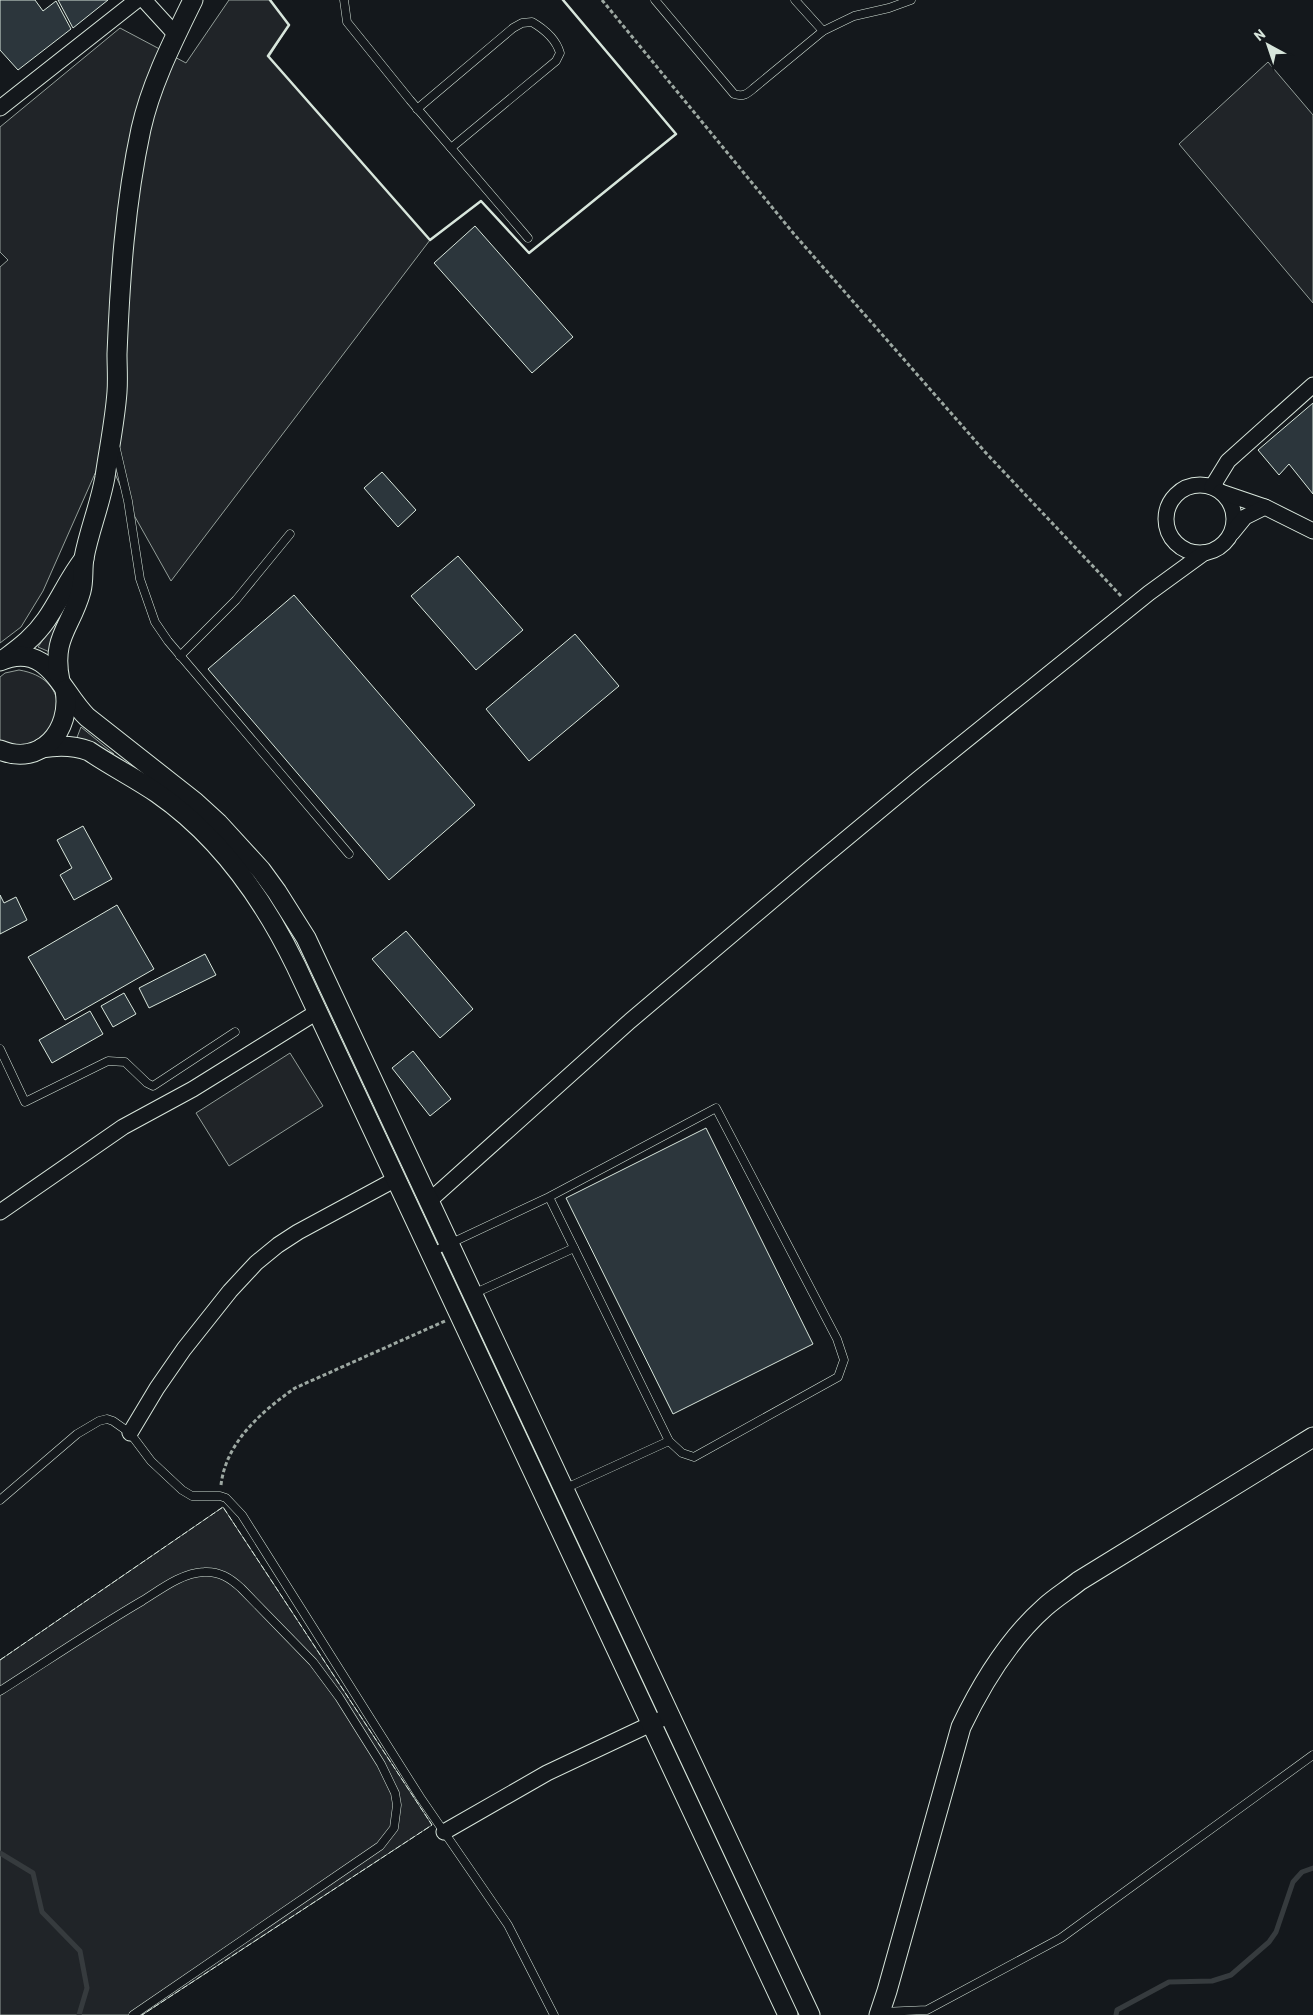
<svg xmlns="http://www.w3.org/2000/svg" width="1313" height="2015" viewBox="0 0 1313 2015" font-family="Barlow,sans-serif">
  <rect width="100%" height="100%" fill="#14181c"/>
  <!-- green -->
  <g fill="#202428" stroke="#939e99">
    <polygon points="229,0 270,0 289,25 269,57 430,240 171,581 130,508 105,451 43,591 21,627 0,643 0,267 8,260 0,252 0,127 120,28 186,63"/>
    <polygon points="1268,62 1313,115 1313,303 1179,144"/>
    <polygon points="63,610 65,610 52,653 38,647"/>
    <path d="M19,670C91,682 48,770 0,740V677L5,673Z"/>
    <polygon points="81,727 114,754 91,744 76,740"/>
    <polygon points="290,1053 323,1106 229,1166 196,1113"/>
    <polygon points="223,1507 432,1825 142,2015 0,2015 0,1660"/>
  </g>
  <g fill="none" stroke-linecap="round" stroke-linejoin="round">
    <!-- stream -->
    <g stroke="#363b3e" stroke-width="5">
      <polyline points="0,1853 33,1873 42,1912 80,1951 87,1988 79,2015"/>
      <polyline points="1116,2015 1117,2010 1169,1982 1212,1981 1231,1975 1269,1942 1276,1932 1293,1882 1302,1872 1313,1868"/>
    </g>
  </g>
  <!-- building -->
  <g fill="#2c363c" stroke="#d8e6dc">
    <polygon points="0,0 35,0 43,11 56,1 71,29 18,70 0,50"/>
    <polygon points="58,0 108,0 73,28"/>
    <polygon points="475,226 573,337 532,373 434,263"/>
    <polygon points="1313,403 1313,494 1289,464 1279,475 1258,450"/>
    <polygon points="382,472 416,510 398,527 364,488"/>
    <polygon points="458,556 523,630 476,670 411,596"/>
    <polygon points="294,595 475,805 389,880 208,669"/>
    <polygon points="575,634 619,686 529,761 486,709"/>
    <polygon points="83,826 112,879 74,900 60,875 72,868 57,840"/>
    <polygon points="0,895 4,903 16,897 27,920 0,934"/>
    <polygon points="117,905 154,969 65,1020 28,957"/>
    <polygon points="406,931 473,1009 440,1038 372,959"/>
    <polygon points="205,954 216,975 149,1008 139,988"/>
    <polygon points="124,993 136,1014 113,1027 101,1006"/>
    <polygon points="90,1011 103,1034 52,1063 39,1040"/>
    <polygon points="413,1051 451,1099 430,1116 392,1068"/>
    <polygon points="706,1128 813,1344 673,1414 566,1198"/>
  </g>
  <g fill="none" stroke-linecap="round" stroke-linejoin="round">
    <!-- service casing -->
    <g stroke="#d8e6dc" stroke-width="9">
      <g id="service">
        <polyline points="344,0 347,22 410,100 528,238"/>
        <path d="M655,0L734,94C744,97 747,94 754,88L823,31L854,16L889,8L911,0"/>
        <polyline points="795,0 823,31"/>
        <path d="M417,109L513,28L522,23L532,22C544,29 556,39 560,53L556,61L451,148"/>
        <polyline points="116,449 128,501 140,579 155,622 168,641 349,854"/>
        <polyline points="180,656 236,600 290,534"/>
        <polyline points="0,1049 25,1102 108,1061 125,1062 147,1083 153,1086 235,1032"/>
        <polyline points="430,1253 549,1197 716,1108 837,1339 844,1360 838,1377 694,1457 682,1453 669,1441 549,1197"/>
        <polyline points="473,1294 574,1248"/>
        <polyline points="564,1489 669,1441"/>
        <polyline points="0,1500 77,1434 99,1421 107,1419 113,1421 130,1433 151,1461 182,1490 192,1496 220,1496 226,1498 242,1515 420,1797 508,1925 554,2015"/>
        <path d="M0,1691C47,1661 94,1629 142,1601C160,1590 181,1573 204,1572C219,1571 230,1578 241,1588L313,1662L339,1697L381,1764L395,1793L397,1805L394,1828L380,1846L133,2015"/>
        <polyline points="882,2012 927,2010 1061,1938 1313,1755"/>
      </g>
    </g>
    <!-- minor casing -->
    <g stroke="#d8e6dc" stroke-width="17">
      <g id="minor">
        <polyline points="144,0 176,35"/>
        <polyline points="0,108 137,0"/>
        <circle cx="1200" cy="519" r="34"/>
        <polyline points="1212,487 1228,461 1313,385"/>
        <polyline points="1221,492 1265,507 1313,531"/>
        <polyline points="1232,533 1245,517 1265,507"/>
        <polyline points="428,1202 630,1021 812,867 918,779 1149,593 1204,553"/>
        <polyline points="0,1212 123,1127 193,1089 317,1012"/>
        <polyline points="130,1433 157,1388 184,1349 230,1291 256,1263 278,1245 298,1232 396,1179"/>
        <polyline points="444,1832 547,1773 670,1715"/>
      </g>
    </g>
    <!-- tertiary casing -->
    <g stroke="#d8e6dc" stroke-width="21">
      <g id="tertiary">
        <path d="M6,658C21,647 35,636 46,620C60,600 69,578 84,559"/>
        <path d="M0,661C48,640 61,692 87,717L195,802L218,823L261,870L277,892L306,938L810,2015"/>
        <path d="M60,681C51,637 71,628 81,591C84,580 82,569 84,558C89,531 100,505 105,477C109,449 115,420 117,392C118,379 117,366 117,354C120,279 125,203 141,129C151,84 173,41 193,0"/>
        <path d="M42,748C59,745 73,745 89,751C111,766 135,778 157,793C219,836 264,900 296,966L788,2015"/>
        <path d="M0,750C41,767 72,730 65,690"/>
        <path d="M879,2015L887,1991L961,1727C981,1685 1010,1638 1045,1607C1056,1597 1068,1590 1079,1581L1313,1437"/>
      </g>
    </g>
    <!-- path -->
    <g stroke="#9da8a2" stroke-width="3" stroke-dasharray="4 2.5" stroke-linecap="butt">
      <polyline points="602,0 794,234 986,453 1122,597"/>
      <path d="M221,1485C226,1442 261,1412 295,1388L445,1321"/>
    </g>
    <!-- service -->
    <use href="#service" stroke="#14181c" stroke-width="8"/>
    <!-- minor -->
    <use href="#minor" stroke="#14181c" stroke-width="15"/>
    <!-- tertiary -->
    <use href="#tertiary" stroke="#14181c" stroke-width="19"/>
    <!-- fence -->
    <polyline stroke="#d8e6dc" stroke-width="1" stroke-dasharray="6 2.5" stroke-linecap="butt" points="0,1660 223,1507 432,1825 142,2015"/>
    <!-- wall -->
    <polyline stroke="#d8e6dc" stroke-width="2.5" points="270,0 289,25 268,56 430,240 481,201 529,253 676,134 563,0"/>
  </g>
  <!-- north arrow -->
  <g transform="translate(1268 45) rotate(320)" stroke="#14181c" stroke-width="4" paint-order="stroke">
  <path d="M0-4L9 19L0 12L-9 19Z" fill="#d8e6dc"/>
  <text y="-8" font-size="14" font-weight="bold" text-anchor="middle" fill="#d8e6dc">N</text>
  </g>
</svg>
